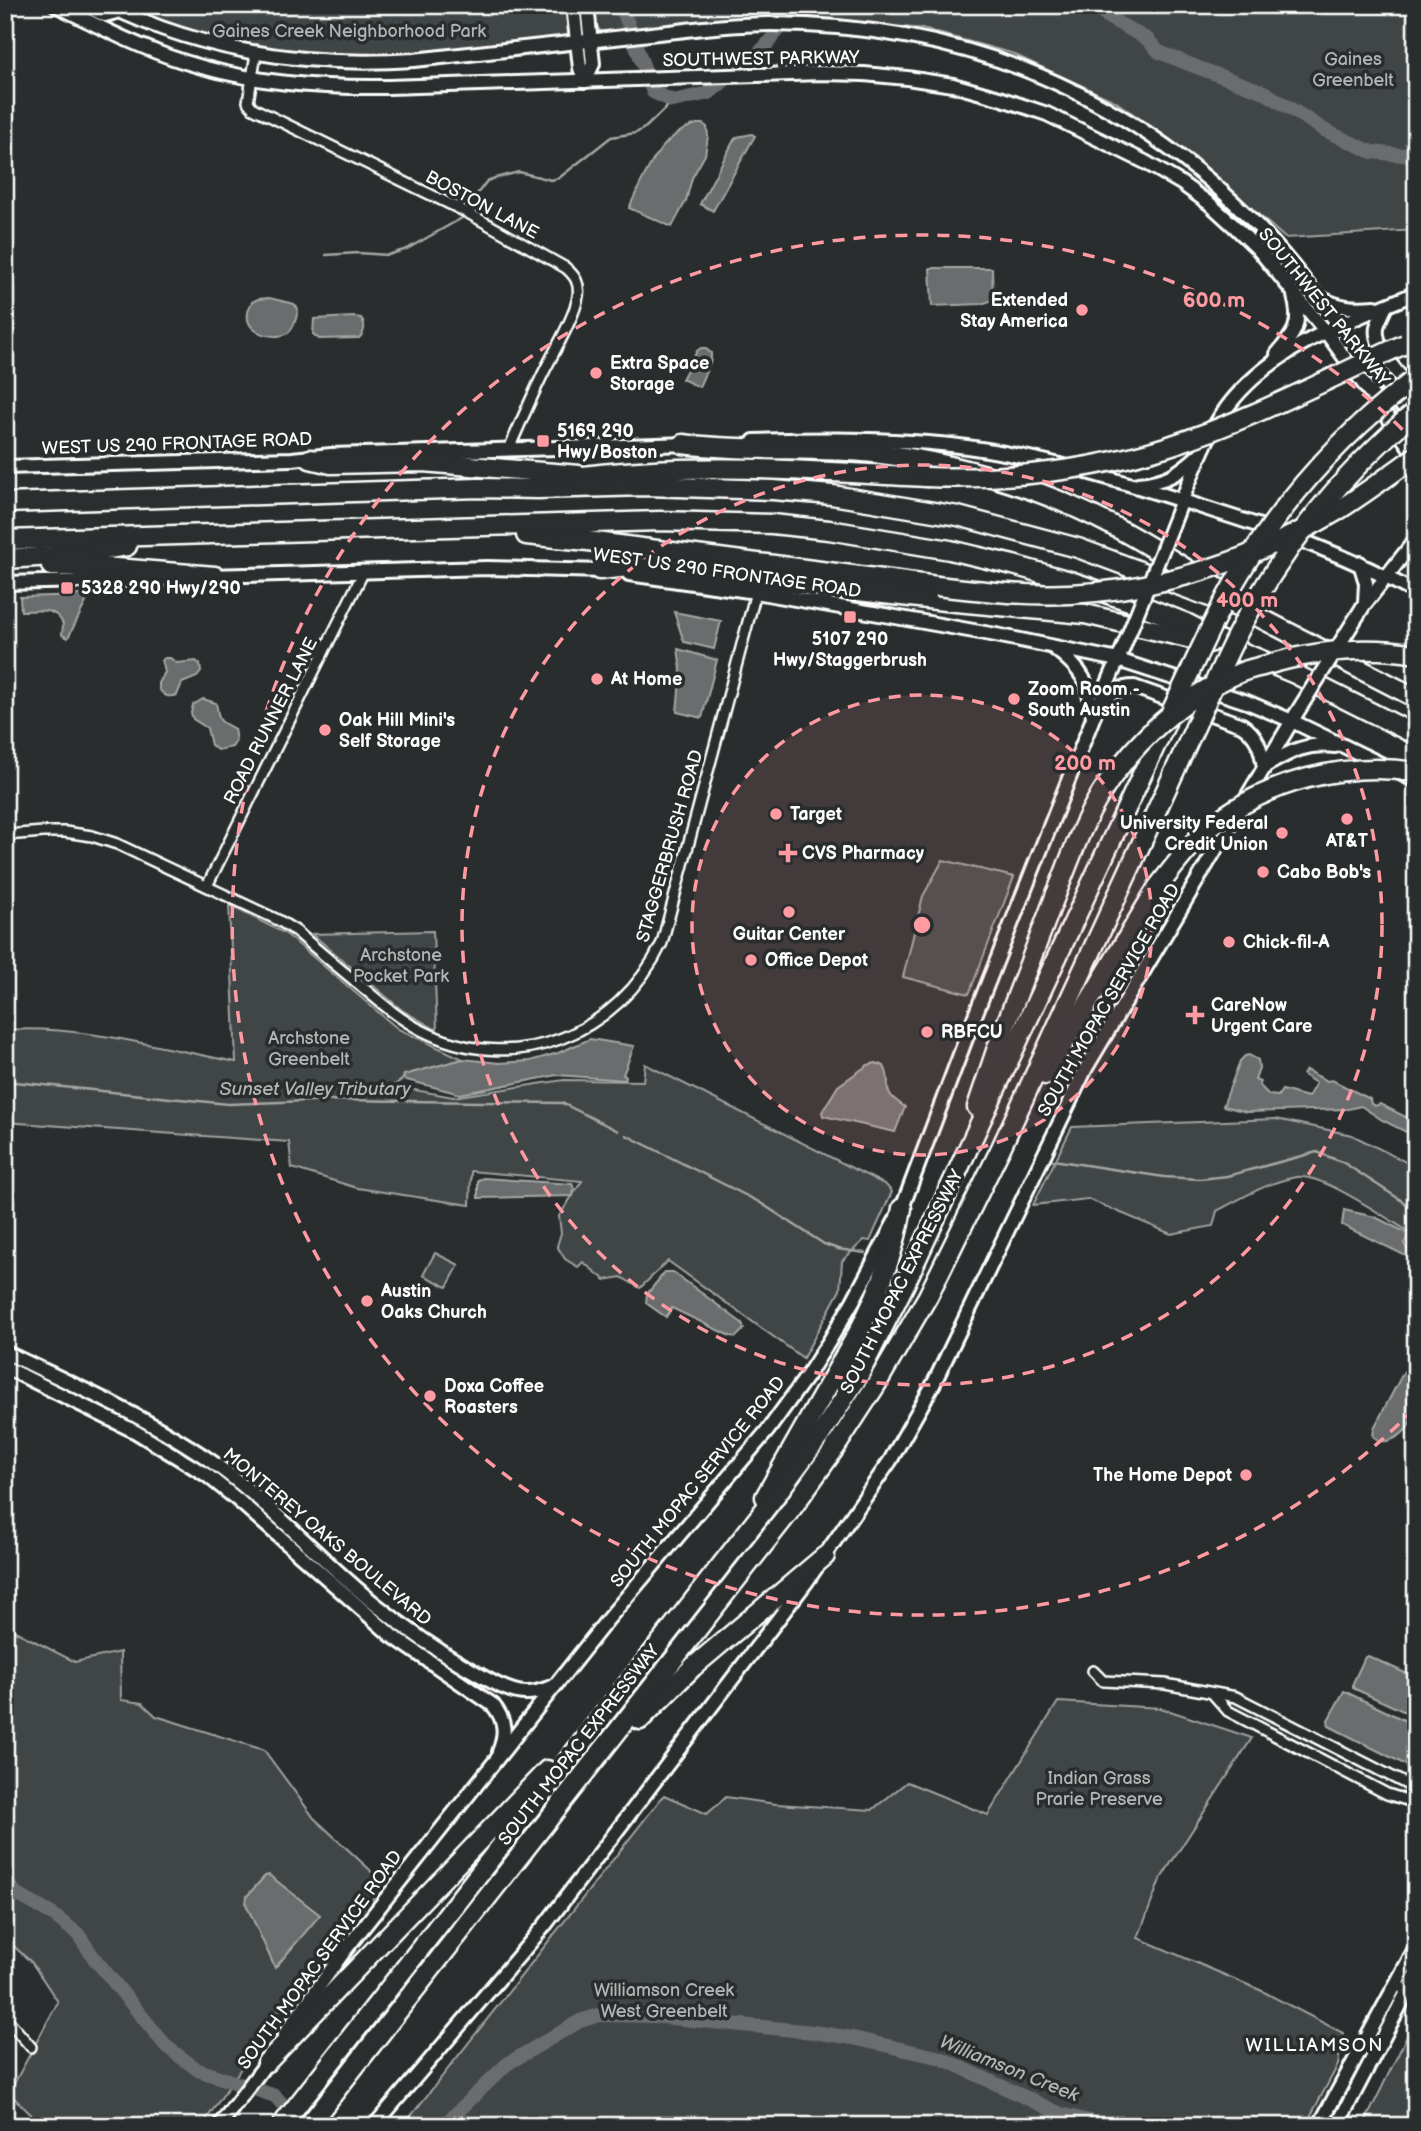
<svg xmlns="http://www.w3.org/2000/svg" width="1421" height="2131" viewBox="0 0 1421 2131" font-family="'Balsamiq Sans',sans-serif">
  <rect width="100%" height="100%" fill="#2a2d2e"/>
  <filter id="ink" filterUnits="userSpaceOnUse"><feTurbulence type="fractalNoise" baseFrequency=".0143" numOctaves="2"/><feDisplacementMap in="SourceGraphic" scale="14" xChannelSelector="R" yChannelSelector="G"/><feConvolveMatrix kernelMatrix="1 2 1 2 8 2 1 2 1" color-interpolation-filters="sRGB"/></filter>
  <g filter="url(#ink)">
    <!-- green -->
    <g fill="#414445" stroke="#a0a2a2" stroke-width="2">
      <path d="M127,5H568L571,32L567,36C495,45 416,59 343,57C269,55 194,37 127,5Z"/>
      <polygon points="593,5 1416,5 1416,230 1285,238 1196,158 1115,101 1011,53 923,29 817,18 774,17 601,32 595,24"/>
      <polygon points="943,860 1014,877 969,994 903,977 923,896"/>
      <path d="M229,905L286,934L398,1029L463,1059L404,1075L403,1079L393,1086L453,1097L564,1080L643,1081L645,1064L886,1185L892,1192L870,1241L864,1240L842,1261L840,1290L803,1358L668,1261L640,1288L621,1277L605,1280L583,1262L578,1267L565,1259L557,1246L561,1233L559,1216L582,1181L471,1171L470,1205L357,1188L292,1168L289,1142L5,1122V1030C82,1025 160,1048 236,1062Z"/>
      <polygon points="433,931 437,1030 402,1010 312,934"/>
      <path d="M1276,1119L1352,1135L1416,1167V1260L1410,1257L1413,1251L1408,1243L1411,1233C1387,1219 1323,1173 1296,1177C1268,1182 1242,1198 1217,1211L1213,1226L1171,1234L1088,1199L1033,1205L1072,1127Z"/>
      <polygon points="435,1253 459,1265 447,1287 423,1275"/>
      <path d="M5,1626L75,1662L120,1652L121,1700L142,1703L156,1716L264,1750L314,1818L370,1870L375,1878L374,1897C368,1904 361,1910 356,1917C333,1951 315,2004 271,2013L273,2021L202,2126H43L9,2093L58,2002L32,1963L5,1938Z"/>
      <polygon points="1058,1702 1161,1708 1252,1738 1160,1880 1138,1938 1260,1990 1343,2033 1338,2065 1305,2126 403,2126 664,1795 707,1814 726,1797 776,1804 872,1810 907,1782 988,1815"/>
      <polygon points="1416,2018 1416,2126 1363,2126"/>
    </g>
    <!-- water -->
    <g fill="#6a6c6d" stroke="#a6a7a7" stroke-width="2">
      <path d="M697,124H703L707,127L708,136L705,155L692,178L686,201L672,227L629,208C644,176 659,135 697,124Z"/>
      <polygon points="752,134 755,136 752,141 713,211 700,204 734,140 737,137"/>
      <polygon points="930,268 992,268 993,300 981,304 932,306"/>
      <path d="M269,298L294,304L298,309C297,316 295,325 290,331C282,342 233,336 252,302L258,299Z"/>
      <path d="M354,317L361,318C366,324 365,333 359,338L319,339L313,334L314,319Z"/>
      <polygon points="701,348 705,348 711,353 711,360 699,387 682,379 697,351"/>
      <path d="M85,595L88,598L68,638L62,635L63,624C55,606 38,611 21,611L20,597Z"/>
      <polygon points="674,612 721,621 714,649 684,642"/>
      <polygon points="678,649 717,660 702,718 677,712 681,669"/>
      <path d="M165,658H170L177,663L196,661L200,664L201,672L197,677L182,683L177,695C168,698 164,696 159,689V683L165,672L162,660Z"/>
      <polygon points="203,699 216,703 219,718 222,722 234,729 236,741 232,747 217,750 211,745 207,728 193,719 191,713 193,705"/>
      <polygon points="590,1039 634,1046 623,1075 626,1076 625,1080 557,1075 460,1094 403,1079 404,1075 463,1059 499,1063 530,1061 558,1053"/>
      <polygon points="1249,1055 1258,1060 1259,1068 1255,1080 1260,1082 1259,1085 1269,1095 1278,1096 1282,1090 1308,1097 1316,1083 1303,1075 1306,1070 1327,1081 1332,1080 1370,1099 1371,1104 1375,1106 1380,1104 1416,1122 1416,1137 1382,1120 1361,1106 1348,1109 1247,1112 1223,1106 1240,1061 1245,1056"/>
      <path d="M876,1063L884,1066C895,1087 876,1088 905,1107L895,1132L823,1116L822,1112L838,1086L868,1065Z"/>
      <polygon points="483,1178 572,1184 574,1188 573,1196 478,1198 478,1180"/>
      <polygon points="1344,1210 1375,1217 1409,1234 1404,1244 1410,1253 1408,1257 1342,1225"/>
      <polygon points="665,1272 673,1272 742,1323 744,1329 736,1337 730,1336 672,1308 666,1317 646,1303 647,1294"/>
      <path d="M1408,1367L1416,1368C1416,1392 1421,1427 1393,1439C1385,1443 1379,1442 1373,1436L1374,1428L1403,1373Z"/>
      <polygon points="1368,1656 1416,1678 1416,1717 1353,1688 1353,1683 1365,1657"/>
      <polygon points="1344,1691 1416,1726 1416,1770 1329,1726 1328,1720"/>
      <polygon points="269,1875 320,1915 275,1968 246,1904 247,1896 265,1876"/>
    </g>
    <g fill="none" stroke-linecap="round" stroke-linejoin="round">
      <!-- stream -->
      <g stroke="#a6a7a7" stroke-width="2.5">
        <polyline points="470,203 487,181 495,178 519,172 551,180 559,178 611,137 636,133 646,127 673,101"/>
        <polyline points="326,255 358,253 388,255 407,249 462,218"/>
        <polyline points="5,1081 228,1104 336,1100 562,1103 618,1131"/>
        <polyline points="626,1135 759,1202 824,1244 838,1249 865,1253"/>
        <polyline points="1053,1160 1164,1177 1200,1179 1227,1176 1317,1152 1344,1163 1416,1210"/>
      </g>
      <!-- river -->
      <g stroke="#6a6c6d" stroke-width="14">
        <polyline points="621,5 653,92 673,101 709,93 764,48 794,10 800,6 815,5"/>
        <polyline points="1092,5 1111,19 1147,39 1159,52 1199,68 1264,92 1326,131 1372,152 1402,155 1416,153"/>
        <polyline points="5,1881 18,1895 52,1914 78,1934 94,1958 167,2047 198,2070 275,2096 303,2126"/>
        <polyline points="443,2126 507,2064 580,2021 599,2015 652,2016 813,2032 853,2038 941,2058 1061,2114 1089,2121 1096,2126"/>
      </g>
      <!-- street casing -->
      <g stroke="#fff" stroke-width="14">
        <g id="street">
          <path d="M256,54L248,102L253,108L468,213L566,268C575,276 580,283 578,296C575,318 550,358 540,380C529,403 519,426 509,449"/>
          <path d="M5,835L44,832H65L92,836L117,844L278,920L296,931C317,950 339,968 361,986C380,1002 399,1019 421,1030C514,1078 618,1035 662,943L756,592"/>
          <polyline points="207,886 364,571"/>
          <polyline points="1093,1671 1103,1681 1165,1684 1236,1697 1416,1789"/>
          <polyline points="1213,1694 1228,1711 1387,1794 1416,1803"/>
          <polyline points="1397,1982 1406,1993 1416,1998"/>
          <polyline points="5,2017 31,2047"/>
        </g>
      </g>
      <!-- secondary casing -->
      <g stroke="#fff" stroke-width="18">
        <g id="secondary">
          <path d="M56,5C98,26 140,48 185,62C251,83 319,88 388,87L821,73L864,74L907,78L953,85L999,98L1047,114L1145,162L1181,183L1210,204L1233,225L1258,249L1326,332L1416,456"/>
          <polyline points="84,5 105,15 120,11"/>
          <path d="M107,5C203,52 308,67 414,60C487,52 560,44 633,36C679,31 726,24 772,24C957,25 1117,86 1249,217C1283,251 1312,290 1342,329C1366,361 1394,392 1416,426"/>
          <polyline points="573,5 580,68 585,81"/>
          <polyline points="585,81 593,64 587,5"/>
          <path d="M1319,297C1338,308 1354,309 1375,307"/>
          <path d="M1386,306C1383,313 1379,320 1377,327C1373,349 1403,379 1416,395"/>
          <path d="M1277,354C1295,333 1302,324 1294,296"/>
          <path d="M754,441C820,439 885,438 951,445C1041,455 1128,483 1214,511C1284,533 1352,557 1416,593"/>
          <polyline points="5,467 292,459 331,455 690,444"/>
          <path d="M1138,484C1167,481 1178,474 1199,455"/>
          <path d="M1172,526C1185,493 1197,458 1214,427C1257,351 1341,325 1416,293"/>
          <polyline points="1360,563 1366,583 1365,602"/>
          <polyline points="629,574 756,592 996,635 1118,660 1247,702 1292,721 1416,781"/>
          <polyline points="209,576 487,568 604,571"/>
          <polyline points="5,583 163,579"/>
          <polyline points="1364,605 1416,539"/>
          <path d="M1054,648C1083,670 1089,682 1093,717"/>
          <path d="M1100,701C1112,693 1120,687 1134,687L1242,725C1258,736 1261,749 1264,767"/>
          <path d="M1267,765C1290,752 1307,742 1335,746"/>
          <path d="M5,1352C72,1384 140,1414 202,1455C266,1498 316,1556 375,1604C405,1628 438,1651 471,1670C487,1679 507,1692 525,1693C535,1694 546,1689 555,1686"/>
          <path d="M5,1367L136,1432L208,1476L239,1501L391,1635L493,1705C506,1721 506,1734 499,1752"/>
          <polyline points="284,2035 346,1949 608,1619 768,1430 807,1376 830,1340 853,1301 902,1208 970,1028 1093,718 1123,648"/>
          <polyline points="219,2126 271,2057"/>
          <polyline points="374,2126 545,1925 807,1581 890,1461 934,1383 1086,1068 1296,714"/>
          <polyline points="1319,2126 1416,1947"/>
          <polyline points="1337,2126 1416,1975"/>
        </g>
      </g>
      <!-- highway casing -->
      <g stroke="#fff" stroke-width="23">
        <g id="highway">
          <path d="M683,444C746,452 810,447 874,453C959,463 1042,488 1117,528C1151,546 1184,568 1218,588L1232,599"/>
          <polyline points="310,459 331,464 423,462 579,475"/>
          <path d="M569,478C689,461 806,471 926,477"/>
          <polyline points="5,503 479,488 538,489 646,486 773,490 832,495 958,516 1078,548 1245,610 1416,698"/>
          <polyline points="526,535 588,541 937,586"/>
          <polyline points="5,540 660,521 772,524 829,530 950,550 1013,565 1070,581 1135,603 1186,623 1242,652 1295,674 1416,735"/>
          <polyline points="5,559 69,555 127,546"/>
          <polyline points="51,566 91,566 215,576"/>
          <polyline points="599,570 630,567 655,568 945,601 1085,614 1209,643"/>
          <polyline points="1045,1075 1157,888"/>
          <polyline points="977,1107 998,1045 1056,894"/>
          <path d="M765,1497L859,1331C879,1292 895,1252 902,1208"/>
          <polyline points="640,1720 693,1667 825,1556"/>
          <polyline points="267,2062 547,1770"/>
          <polyline points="281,2126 773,1499 819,1437 859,1375 905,1284 1166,723"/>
          <polyline points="308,2126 790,1511 835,1448 876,1385 928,1296 1000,1150 1195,727"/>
        </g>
      </g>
      <!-- street -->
      <use href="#street" stroke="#2a2d2e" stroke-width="9"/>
      <!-- secondary -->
      <use href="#secondary" stroke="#2a2d2e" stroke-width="12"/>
      <!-- highway -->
      <use href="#highway" stroke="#2a2d2e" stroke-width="18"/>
      <!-- secondary-bridge casing -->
      <g stroke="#fff" stroke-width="18" stroke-linecap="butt">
        <g id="secondary-bridge">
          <polyline points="1123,648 1172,526"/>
          <polyline points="1296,714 1364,605"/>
        </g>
      </g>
      <!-- highway-bridge casing -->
      <g stroke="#fff" stroke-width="23" stroke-linecap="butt">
        <g id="highway-bridge">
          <path d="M926,477C1009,480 1090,471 1169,446C1250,420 1327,379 1405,344"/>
          <path d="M937,586C982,591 1026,596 1070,594C1165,589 1256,559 1337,511C1364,494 1390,475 1416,456"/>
          <path d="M1171,712C1194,664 1215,614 1243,568C1288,494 1347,430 1416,378"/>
          <path d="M1195,727C1212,689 1227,651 1247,616C1291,537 1347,469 1416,411"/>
          <path d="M1157,888C1173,868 1190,844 1210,827C1266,781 1345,761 1416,772"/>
          <path d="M1056,894C1070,860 1082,823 1102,792C1134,742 1182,697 1237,674C1245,670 1254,668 1263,666C1313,651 1364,645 1416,654"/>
        </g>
      </g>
      <!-- secondary-bridge -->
      <use href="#secondary-bridge" stroke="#2a2d2e" stroke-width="12"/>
      <!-- highway-bridge -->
      <use href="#highway-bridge" stroke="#2a2d2e" stroke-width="18"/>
    </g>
  </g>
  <!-- distance rings -->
  <circle cx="922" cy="925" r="230" fill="#ff9aa2" fill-opacity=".12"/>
  <g fill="none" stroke="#ff9aa2" stroke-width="3.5" stroke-dasharray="12 9">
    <circle cx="922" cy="925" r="230"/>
    <circle cx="922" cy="925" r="460"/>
    <path d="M1414 1409A690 690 0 1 1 1414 441"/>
  </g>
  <!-- markers -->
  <g fill="#ff9aa2" stroke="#2a2d2e" stroke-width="2.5">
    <circle cx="1082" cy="310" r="7"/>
    <circle cx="596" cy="373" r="7"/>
    <rect x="536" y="434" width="14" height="14" rx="3.5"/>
    <rect x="60" y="581" width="14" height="14" rx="3.5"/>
    <rect x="843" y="610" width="14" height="14" rx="3.5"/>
    <circle cx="597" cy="679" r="7"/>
    <circle cx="1014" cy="699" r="7"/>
    <circle cx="325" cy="730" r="7"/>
    <circle cx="776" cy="814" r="7"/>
    <circle cx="1347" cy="819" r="7"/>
    <circle cx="1282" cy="833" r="7"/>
    <path d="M784.5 842.5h7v7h7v7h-7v7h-7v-7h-7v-7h7z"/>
    <circle cx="1263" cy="872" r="7"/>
    <circle cx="789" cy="912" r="7"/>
    <circle cx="1229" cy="942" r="7"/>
    <circle cx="751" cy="960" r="7"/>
    <path d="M1191.5 1004.5h7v7h7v7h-7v7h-7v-7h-7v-7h7z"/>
    <circle cx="927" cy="1032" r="7"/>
    <circle cx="367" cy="1301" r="7"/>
    <circle cx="430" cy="1396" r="7"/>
    <circle cx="1246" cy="1475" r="7"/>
  </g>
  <g text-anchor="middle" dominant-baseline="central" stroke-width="7" stroke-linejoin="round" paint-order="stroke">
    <!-- park labels -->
    <g font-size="18" fill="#b3b4b5" stroke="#2a2d2e">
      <text x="349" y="31">Gaines Creek Neighborhood Park</text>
      <text x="1353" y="59">Gaines<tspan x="1353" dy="21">Greenbelt</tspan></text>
      <text x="401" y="955">Archstone<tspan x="401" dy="21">Pocket Park</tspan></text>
      <text x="309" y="1038">Archstone<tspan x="309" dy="21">Greenbelt</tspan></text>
      <text x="1099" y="1778">Indian Grass<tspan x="1099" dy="21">Prarie Preserve</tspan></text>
      <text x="664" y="1990">Williamson Creek<tspan x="664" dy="21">West Greenbelt</tspan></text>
    </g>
    <!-- street labels -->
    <g font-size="18" fill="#fff" stroke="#2a2d2e">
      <text transform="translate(761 59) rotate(-1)">SOUTHWEST PARKWAY</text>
      <text transform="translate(482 205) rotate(28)">BOSTON LANE</text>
      <text transform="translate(1324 307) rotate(51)">SOUTHWEST PARKWAY</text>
      <text transform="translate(177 444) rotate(-2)">WEST US 290 FRONTAGE ROAD</text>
      <text transform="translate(727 573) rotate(8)">WEST US 290 FRONTAGE ROAD</text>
      <text transform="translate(271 721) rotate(-63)">ROAD RUNNER LANE</text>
      <text transform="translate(670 846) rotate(-74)">STAGGERBRUSH ROAD</text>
      <text transform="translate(1109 1000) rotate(-60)">SOUTH MOPAC SERVICE ROAD</text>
      <text transform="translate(902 1282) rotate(-63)">SOUTH MOPAC EXPRESSWAY</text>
      <text transform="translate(698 1482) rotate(-51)">SOUTH MOPAC SERVICE ROAD</text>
      <text transform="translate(327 1537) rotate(40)">MONTEREY OAKS BOULEVARD</text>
      <text transform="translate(579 1745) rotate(-52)">SOUTH MOPAC EXPRESSWAY</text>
      <text transform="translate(320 1960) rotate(-54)">SOUTH MOPAC SERVICE ROAD</text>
    </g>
    <!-- poi labels -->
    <g font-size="18" font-weight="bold" fill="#fff" stroke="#2a2d2e" text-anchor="start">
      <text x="1068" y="300" text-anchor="end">Extended<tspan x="1068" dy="21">Stay America</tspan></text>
      <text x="610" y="363">Extra Space<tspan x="610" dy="21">Storage</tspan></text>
      <text x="557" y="431">5169 290<tspan x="557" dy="21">Hwy/Boston</tspan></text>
      <text x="81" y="588">5328 290 Hwy/290</text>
      <text x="850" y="639" text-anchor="middle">5107 290<tspan x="850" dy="21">Hwy/Staggerbrush</tspan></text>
      <text x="611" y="679">At Home</text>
      <text x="1028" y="689">Zoom Room -<tspan x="1028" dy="21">South Austin</tspan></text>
      <text x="339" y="720">Oak Hill Mini's<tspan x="339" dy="21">Self Storage</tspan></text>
      <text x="790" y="814">Target</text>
      <text x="1268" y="823" text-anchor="end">University Federal<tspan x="1268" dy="21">Credit Union</tspan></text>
      <text x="1347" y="841" text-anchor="middle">AT&amp;T</text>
      <text x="802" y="853">CVS Pharmacy</text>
      <text x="1277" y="872">Cabo Bob's</text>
      <text x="789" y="934" text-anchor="middle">Guitar Center</text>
      <text x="1243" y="942">Chick-fil-A</text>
      <text x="765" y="960">Office Depot</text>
      <text x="1211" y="1005">CareNow<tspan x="1211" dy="21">Urgent Care</tspan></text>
      <text x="941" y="1032">RBFCU</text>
      <text x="381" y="1291">Austin<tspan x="381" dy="21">Oaks Church</tspan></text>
      <text x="444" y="1386">Doxa Coffee<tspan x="444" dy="21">Roasters</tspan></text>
      <text x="1232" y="1475" text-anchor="end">The Home Depot</text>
    </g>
    <!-- water labels -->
    <g font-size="19" font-style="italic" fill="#b4b6b6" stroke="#2a2d2e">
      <text x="315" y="1089">Sunset Valley Tributary</text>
      <text transform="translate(1009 2069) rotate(22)">Williamson Creek</text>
    </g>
    <!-- neighbourhood labels -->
    <g font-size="19" letter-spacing="2" fill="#fff" stroke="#2a2d2e">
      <text x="1315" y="2045">WILLIAMSON</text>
    </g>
  </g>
  <circle cx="922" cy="925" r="10" fill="#ff9aa2" stroke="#2a2d2e" stroke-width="3.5"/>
  <g font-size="21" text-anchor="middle" font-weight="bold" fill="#ff9aa2" stroke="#2a2d2e" stroke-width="7" stroke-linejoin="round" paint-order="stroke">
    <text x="1214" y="307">600 m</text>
    <text x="1247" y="607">400 m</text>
    <text x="1085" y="770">200 m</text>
  </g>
  <!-- margin -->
  <rect width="1421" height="2131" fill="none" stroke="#2a2d2e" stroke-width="28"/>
  <rect x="14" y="14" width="1393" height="2103" fill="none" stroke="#fff" stroke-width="2.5" filter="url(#ink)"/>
</svg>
